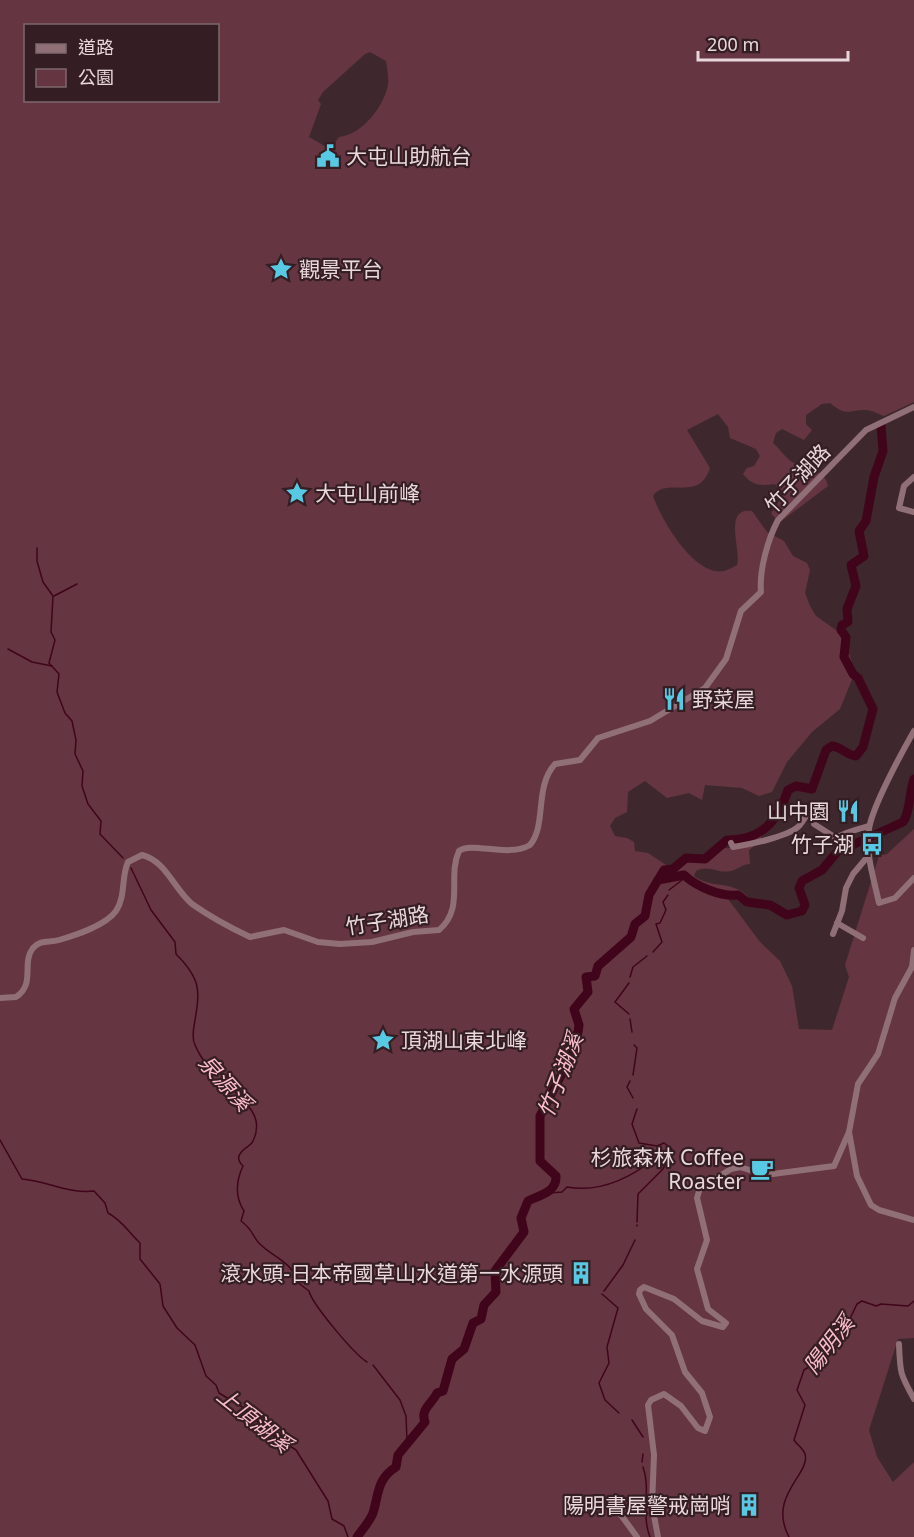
<svg xmlns="http://www.w3.org/2000/svg" width="914" height="1537" viewBox="0 0 914 1537" font-family="'Noto Sans','Noto Sans TC',sans-serif">
  <rect width="100%" height="100%" fill="#3f282d"/>
  <!-- green -->
  <path fill="#653641" fill-rule="evenodd" d="M0,0H914V402L884,416C878,414 872,410 866,410C847,410 847,417 830,403L822,404L806,415V424L812,430L804,440L782,429L776,433L773,443C780,449 786,459 794,463C807,470 825,469 828,486L780,522L771,514L783,495L775,484C762,486 752,486 743,474L747,468L754,466L760,456L756,449L730,438L728,427L718,414L687,430L710,468C699,503 666,476 653,496C661,519 694,577 724,571C728,570 733,567 737,565C742,553 722,506 752,511L767,532L784,541L793,556L807,563L810,570L805,593L810,606L816,616L843,635L855,672L840,709L812,732L787,762L772,792L759,796L742,788L705,785L702,800L689,793L667,798L645,781L628,792L627,812L615,818L610,826L615,836L627,838L634,842L635,851L648,853L672,869L683,856H705L718,847C739,853 743,836 761,836V841L749,850L750,864C742,864 739,869 731,871C718,874 709,864 696,871L694,876C711,889 733,880 748,897V907L731,897L728,899L760,942L780,961L792,986L799,1029L832,1030L849,977L845,965L879,856L887,854L914,829V1338L898,1339L869,1430L877,1457L893,1482L914,1462V1537H0ZM26,26H218V100H26ZM370,52L386,61C387,68 389,78 388,85C384,106 362,135 339,137L330,149L309,137L321,104L318,100L323,92L365,54Z"/>
  <g fill="none" stroke-linecap="round" stroke-linejoin="round">
    <!-- stream -->
    <g stroke="#41051b" stroke-width="1.5">
      <polyline points="37,548 37,561 43,582 53,596 51,632 55,640 49,663 59,674 57,692 65,713 72,721 76,740 75,754 83,771 82,786 88,804 101,821 100,834 123,858"/>
      <polyline points="54,596 77,584"/>
      <polyline points="8,649 32,662 52,666"/>
      <path d="M131,868L151,910L175,942L176,954C202,980 200,991 194,1026C193,1032 192,1039 195,1045C197,1050 203,1061 207,1064C219,1072 235,1082 237,1097C253,1107 262,1122 253,1141C251,1146 243,1148 240,1154C237,1158 240,1163 243,1166C236,1181 235,1197 244,1211L241,1221C252,1229 251,1233 258,1242C271,1257 292,1260 297,1282L309,1291C312,1304 354,1354 367,1362"/>
      <polyline points="669,890 686,877"/>
      <polyline points="653,952 662,942 656,924 660,923 666,910 663,902 668,895"/>
      <polyline points="630,977 633,967 647,956"/>
      <polyline points="629,983 615,1002 629,1014"/>
      <polyline points="630,1019 632,1032"/>
      <polyline points="633,1075 637,1048 634,1045"/>
      <polyline points="630,1081 627,1087 633,1098"/>
      <path d="M0,1140L22,1179C47,1181 69,1194 94,1191L105,1203L108,1213C123,1221 128,1232 140,1243V1259L160,1284L163,1306L177,1328L195,1345L206,1376L216,1385L219,1393L249,1411L263,1429L296,1450L328,1501L332,1519L344,1526L348,1537"/>
      <path d="M549,1193L562,1192L567,1187C600,1193 632,1177 657,1157"/>
      <polyline points="637,1222 638,1194 663,1169 672,1149 664,1143 657,1146 639,1143 632,1124 637,1109"/>
      <polyline points="637,1226 637,1225"/>
      <polyline points="604,1291 623,1265 635,1240"/>
      <polyline points="602,1294 618,1308 607,1347 609,1363 599,1383 605,1400 619,1413"/>
      <polyline points="373,1365 400,1400 406,1416 407,1441"/>
      <polyline points="632,1420 643,1437"/>
      <polyline points="642,1462 643,1454"/>
      <path d="M643,1467C651,1489 641,1515 650,1537"/>
      <path d="M789,1537C767,1496 811,1474 805,1454C803,1448 797,1445 794,1440L805,1405L797,1390L804,1370L812,1365L829,1338L843,1333L857,1304L862,1301L876,1306L881,1304L908,1306L914,1301"/>
    </g>
    <!-- river -->
    <g stroke="#41051b" stroke-width="9">
      <path d="M658,880L664,870L673,869L686,858L705,859L727,840C762,840 778,821 788,790L796,786L812,789L826,750L832,746C842,747 846,755 856,756L863,747L873,709L858,678L853,674L844,657L846,637L841,630L842,625L848,622L847,609L856,586L851,565L864,556L859,531L866,521L874,477L883,451L881,426"/>
      <path d="M357,1537C362,1530 370,1521 373,1513C379,1493 377,1479 396,1467L398,1455L425,1422C420,1409 432,1404 437,1393L443,1391L452,1359L464,1349L473,1323L481,1319L484,1305L496,1292L495,1271L524,1232L521,1218L528,1201C540,1195 557,1192 556,1176L540,1161V1116L569,1060L578,1032L579,1025L574,1009L588,992L586,977L595,976L598,966L631,937L635,924L645,916L649,895L658,880L684,875C697,887 721,897 738,895L747,902L770,905L787,915L802,911L805,905L799,888L802,881L822,870L837,852L903,822C910,813 909,793 914,779"/>
    </g>
    <!-- minor -->
    <g stroke="#907076" stroke-width="6">
      <polyline points="914,477 904,486 899,508 914,512"/>
      <path d="M914,731C902,752 872,807 869,829C865,853 874,879 879,903L895,898L914,878"/>
      <path d="M731,843L733,847C748,845 786,837 798,827C802,823 805,817 809,812H811L814,824L836,838C845,832 858,829 869,826"/>
      <polyline points="837,923 863,938"/>
      <polyline points="833,934 842,911 846,888 853,874 869,855"/>
      <polyline points="914,950 912,967 895,998 878,1054 858,1084 849,1132 857,1176 871,1205 879,1210 914,1220"/>
      <path d="M0,998L16,997C36,984 21,963 33,948C41,939 49,943 59,940C76,935 105,926 116,911C126,896 121,877 128,862L142,855C166,861 174,889 192,904C209,916 231,928 250,937L284,930L318,942L340,944L372,942L413,932L439,930C465,908 447,877 459,851C472,841 508,858 530,845C547,825 534,787 555,764L580,760L598,738L650,721L705,688L726,659L741,611L761,592C759,570 768,539 778,520L866,430L914,407"/>
      <path d="M899,1344C900,1373 900,1374 914,1399"/>
      <polyline points="614,1511 621,1515 637,1537"/>
      <polyline points="658,1537 652,1505 654,1455 648,1405 651,1400 664,1394 681,1406 698,1428 705,1431 710,1417 702,1393 685,1372 672,1335 646,1309 639,1294 640,1290 644,1287 674,1299 702,1321 723,1327 726,1323 708,1309 697,1269 707,1240 697,1198 700,1188 731,1169 740,1167 765,1175 834,1166 849,1132"/>
    </g>
  </g>
  <!-- icons -->
  <defs>
    <g id="civic-bare" transform="scale(1.8)"><path d="M-.6-6.5H3V-4.5H.6V-3L4-1V1h2V6H-6V1h2V-1L-.6-3ZM-1.2 2.5V6h2.4V2.5Z" fill="#58c9e3" stroke="#351e23" stroke-width="2.5" paint-order="stroke"/></g>
    <g id="sight-bare" transform="scale(1.8)"><path d="M0-6L1.8-2.2L6-1.7L2.9 1.2L3.7 5.4L0 3.3L-3.7 5.4L-2.9 1.2L-6-1.7L-1.8-2.2Z" fill="#58c9e3" stroke="#351e23" stroke-width="2.5" paint-order="stroke"/></g>
    <g id="restaurant-bare" transform="scale(1.8)"><path d="M-5-6h1v4h1v-4h1v4h1v-4h1v5L-1.5 .5V6h-2V.5L-5-1ZM5-6V6H3V1.5H1.5Q1.5-4 5-6Z" fill="#58c9e3" stroke="#351e23" stroke-width="2.5" paint-order="stroke"/></g>
    <g id="bus-bare" transform="scale(1.8)"><path d="M-5-6H5V4H4V6H2V4H-2V6H-4V4H-5ZM-3.5-4V0h7V-4ZM-3.5 1.2v1.5H-2V1.2ZM2 1.2v1.5H3.5V1.2Z" fill="#58c9e3" stroke="#351e23" stroke-width="2.5" paint-order="stroke"/></g>
    <g id="cafe-bare" transform="scale(1.8)"><path d="M-5.5-4.5H6V0H3Q3 3.5 0 3.5H-2.5Q-5.5 3.5-5.5 0ZM3-3.2v2h1.7v-2ZM-6 4.5H4V6H-6Z" fill="#58c9e3" stroke="#351e23" stroke-width="2.5" paint-order="stroke"/></g>
    <g id="building-bare" transform="scale(1.8)"><path d="M-4-6H4V6H1V3H-1V6H-4ZM-2.5-4.3h1.7v1.8h-1.7ZM.8-4.3h1.7v1.8H.8ZM-2.5-1h1.7V.8h-1.7ZM.8-1h1.7V.8H.8Z" fill="#58c9e3" stroke="#351e23" stroke-width="2.5" paint-order="stroke"/></g>
  </defs>
  <g fill-rule="evenodd">
    <use href="#civic-bare" x="328" y="156"/>
    <use href="#sight-bare" x="281" y="269"/>
    <use href="#sight-bare" x="297" y="493"/>
    <use href="#restaurant-bare" x="674" y="699"/>
    <use href="#restaurant-bare" x="848" y="811"/>
    <use href="#bus-bare" x="872" y="844"/>
    <use href="#sight-bare" x="383" y="1040"/>
    <use href="#cafe-bare" x="762" y="1169"/>
    <use href="#building-bare" x="581" y="1273"/>
    <use href="#building-bare" x="749" y="1505"/>
  </g>
  <g text-anchor="middle" dominant-baseline="central" stroke-width="4.5" stroke-linejoin="round" paint-order="stroke">
    <!-- poi labels -->
    <g font-size="21" fill="#e8d8db" stroke="#351e23" text-anchor="start">
      <text x="346" y="156">大屯山助航台</text>
      <text x="299" y="269">觀景平台</text>
      <text x="315" y="493">大屯山前峰</text>
      <text x="692" y="699">野菜屋</text>
      <text x="830" y="811" text-anchor="end">山中園</text>
      <text x="854" y="844" text-anchor="end">竹子湖</text>
      <text x="401" y="1040">頂湖山東北峰</text>
      <text x="744" y="1157" text-anchor="end">杉旅森林 Coffee<tspan x="744" dy="24">Roaster</tspan></text>
      <text x="563" y="1273" text-anchor="end">滾水頭-日本帝國草山水道第一水源頭</text>
      <text x="731" y="1505" text-anchor="end">陽明書屋警戒崗哨</text>
    </g>
    <!-- street labels -->
    <g font-size="21" fill="#e8d8db" stroke="#351e23">
      <text transform="translate(797 478) rotate(-47)">竹子湖路</text>
      <text transform="translate(387 920) rotate(-9)">竹子湖路</text>
    </g>
    <!-- water labels -->
    <g font-size="22" font-style="italic" fill="#fbbdca" stroke="#351e23">
      <text transform="translate(559 1075) rotate(-69)">竹子湖溪</text>
      <text transform="translate(226 1082) rotate(48)">泉源溪</text>
      <text transform="translate(828 1344) rotate(-52)">陽明溪</text>
      <text transform="translate(255 1419) rotate(39)">上頂湖溪</text>
    </g>
  </g>
  <!-- legend -->
  <rect x="24" y="24" width="195" height="78" fill="#351e23" stroke="#7d686d" stroke-width="1.5"/>
  <rect x="36" y="44" width="30" height="9" fill="#907076" stroke="#7d686d" stroke-width="1.5"/>
  <text x="78" y="54" font-size="18" fill="#e8d8db">道路</text>
  <rect x="36" y="69" width="30" height="18" fill="#653641" stroke="#7d686d" stroke-width="1.5"/>
  <text x="78" y="84" font-size="18" fill="#e8d8db">公園</text>
  <!-- scale -->
  <path d="M698 51v9h150v-9" fill="none" stroke="#e8d8db" stroke-width="3"/>
  <text x="707" y="51" font-size="18" fill="#e8d8db" stroke="#351e23" stroke-width="4.5" paint-order="stroke">200 m</text>
</svg>
